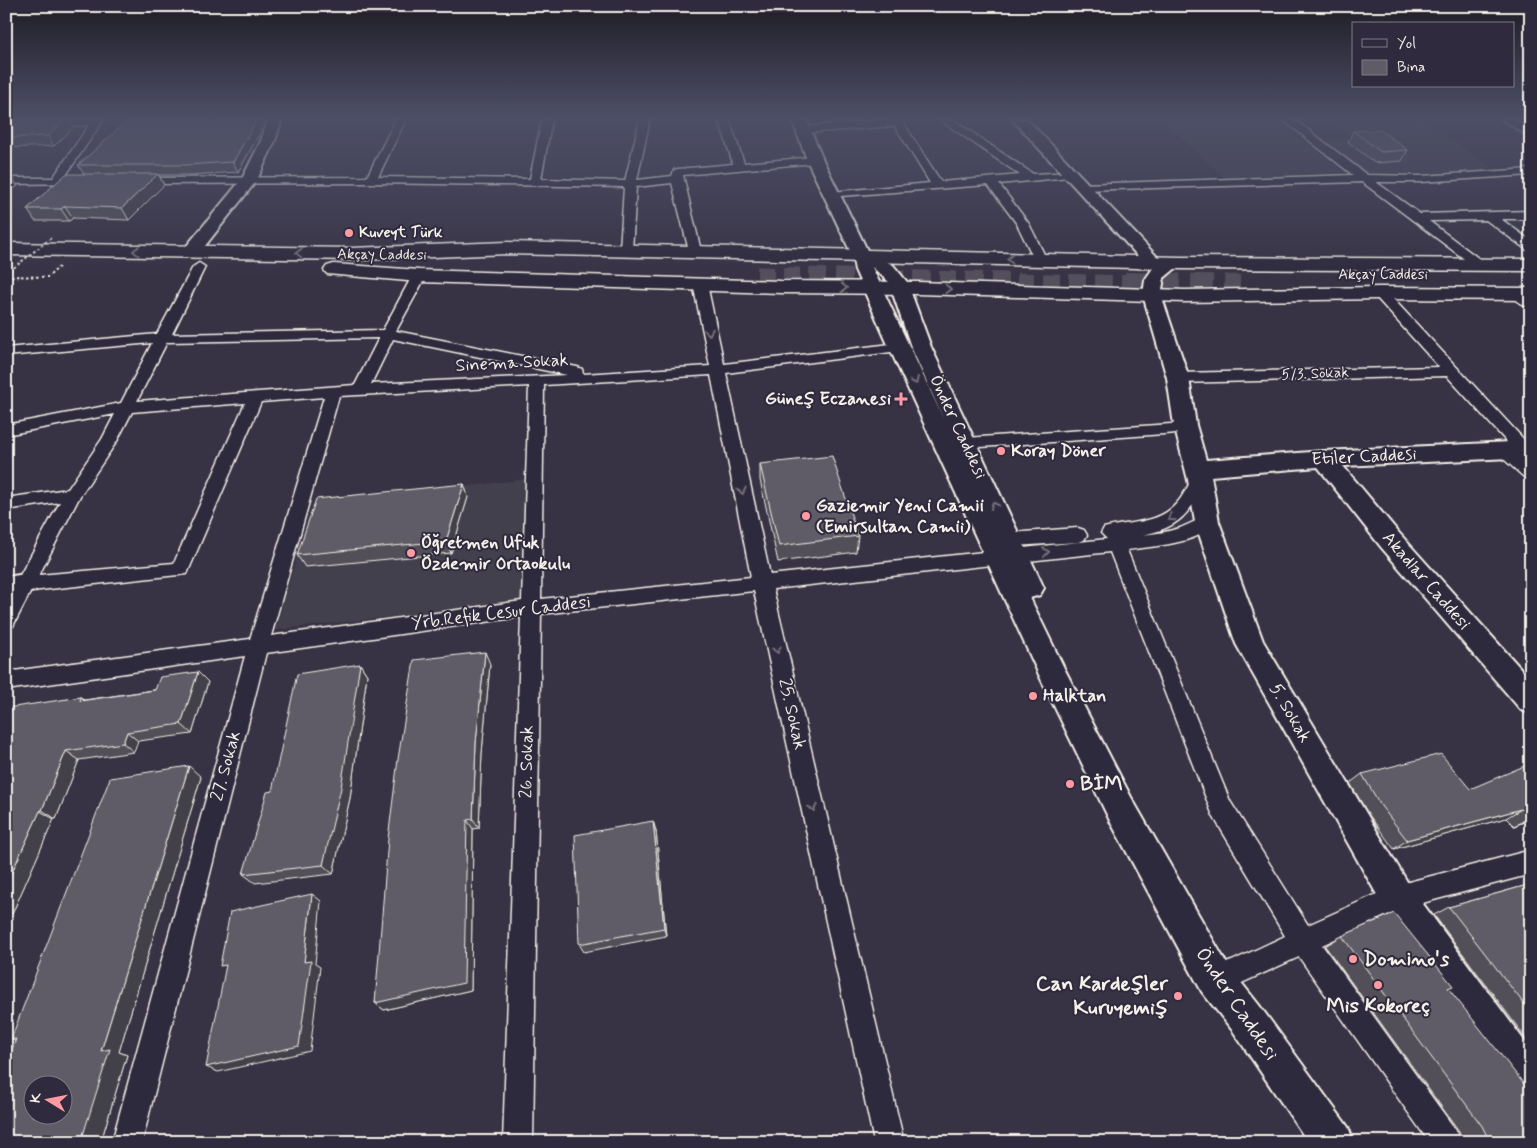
<svg xmlns="http://www.w3.org/2000/svg" width="1537" height="1148" viewBox="0 0 1537 1148" font-family="Mynerve,sans-serif">
  <rect width="100%" height="100%" fill="#373244"/>
  <filter id="ink" filterUnits="userSpaceOnUse"><feTurbulence type="fractalNoise" baseFrequency=".02" numOctaves="2"/><feDisplacementMap in="SourceGraphic" scale="10" xChannelSelector="R" yChannelSelector="G"/><feConvolveMatrix kernelMatrix="1 2 1 2 8 2 1 2 1" color-interpolation-filters="sRGB"/></filter>
  <g filter="url(#ink)">
    <!-- built -->
    <g fill="#433f4e">
      <polygon points="1161,119 1276,119 1346,173 1224,177"/>
      <polygon points="1423,120 1495,170 1437,173 1369,174 1323,140 1355,139 1338,124"/>
      <polygon points="527,479 522,602 275,630 312,505"/>
    </g>
    <g fill="none" stroke-linecap="round" stroke-linejoin="round">
      <!-- highway-tunnel-far1 -->
      <polyline stroke="#534f5d" stroke-width="17" stroke-dasharray="17 9" stroke-linecap="butt" points="757,275 1180,285"/>
      <!-- highway-tunnel -->
      <polyline stroke="#534f5d" stroke-width="22" stroke-dasharray="22 11" stroke-linecap="butt" points="1125,283 1240,286"/>
      <!-- street casing -->
      <g stroke="#f4f1e8" stroke-width="3">
        <g id="street">
          <polygon points="104,119 64,178 85,178 91,181 89,183 6,184 6,178 53,178 89,125 6,128 6,122"/>
          <polygon points="396,119 406,119 378,177 530,179 542,119 552,119 541,179 625,181 640,119 650,119 637,180 672,176 674,170 678,169 733,164 719,119 729,119 744,163 815,157 820,160 815,163 683,175 701,251 695,255 689,251 672,183 636,187 632,250 626,254 620,250 624,187 371,183 137,184 131,181 137,178 367,177"/>
          <polygon points="891,119 901,119 941,182 1020,175 939,119 952,119 1033,174 1073,172 1075,174 1069,177 999,184 1029,224 1047,260 1046,263 1036,263 1017,224 988,185 827,197 825,195 831,192 930,183 895,126 804,133 799,130 804,127"/>
          <polygon points="1282,119 1294,119 1367,175 1421,176 1531,169 1531,175 1421,182 1376,182 1420,214 1531,211 1531,219 1501,219 1531,241 1531,251 1527,250 1486,220 1429,221 1486,264 1485,267 1475,267 1362,182 1081,190 1075,187 1081,184 1353,175"/>
          <polygon points="1501,119 1514,119 1531,130 1531,138"/>
          <path d="M199,263L205,267L172,334L383,330L412,276L419,272L426,276L396,331L577,367L582,369L583,374L710,366L693,284L700,280L707,284L724,364L899,343L904,344L906,347L904,350L899,351L726,373L770,575L993,551L1004,535L1010,533L1078,528L1084,530L1087,535L1084,540L1078,542L1015,546L1014,549L1107,539L1101,533L1104,528C1129,521 1158,525 1177,503C1184,495 1188,485 1194,476L1200,474L1206,476L1208,480C1189,512 1182,527 1143,535L1165,532L1180,528L1207,516L1213,517L1216,522C1204,543 1149,547 1127,550L1230,801L1308,925L1397,885L1531,850V874L1400,909L1322,945L1457,1132L1462,1142H1429L1299,957L1235,986L1215,992L1206,988L1202,979L1206,970L1232,961L1285,936L1213,816L1110,552L773,589L904,1142H874L754,591L541,614L533,1142H503L521,617L266,653L142,1142H112L245,656L6,690V672L250,639L324,397L261,402L187,574L31,591L13,626L6,628V601L60,502L6,510V498L68,489L102,439L115,414L6,435V425L121,403L152,343L6,356V348L157,334L193,267ZM379,338L355,385L137,401L167,342ZM393,339L567,375L371,384ZM711,375L751,577L541,599L544,385ZM529,386L522,601L271,636L339,396ZM245,403L174,563L39,575L80,496L117,441L132,412Z"/>
          <path d="M1380,289L1385,290L1529,445L1531,448L1529,453L1523,454L1518,453L1531,464V480L1525,478L1498,454L1496,450L1498,446C1506,444 1510,446 1516,452L1447,376L1178,383L1173,381L1170,378L1173,375L1178,373L1439,367L1375,296L1373,293L1375,290Z"/>
          <path d="M1518,290L1531,297V308C1524,306 1515,300 1511,294Z"/>
          <polygon points="1186,423 1192,424 1194,428 1192,432 966,448 960,447 958,443 960,439 966,438"/>
        </g>
      </g>
      <!-- secondary casing -->
      <g stroke="#f4f1e8" stroke-width="4">
        <g id="secondary">
          <polygon points="268,119 282,119 275,141 257,180 197,256 191,257 185,256 182,252 185,248 242,179 261,141"/>
          <path d="M792,119H806L823,160L868,252L893,265L907,282L931,347L1044,588L1040,595L1030,598L1065,670L1131,797L1228,966L1259,1005L1348,1127L1354,1142H1308L1233,1031L1202,992L1109,819L1040,677L889,347L855,270L852,255L807,160ZM872,267L889,282L911,347L944,420Z"/>
          <polygon points="1012,119 1027,119 1162,262 1173,258 1179,259 1182,263 1164,278 1161,295 1189,378 1196,425 1206,460 1324,451 1531,441 1531,457 1343,466 1399,533 1531,680 1531,714 1521,710 1381,547 1318,467 1211,476 1219,522 1263,641 1409,885 1531,1050 1531,1103 1517,1097 1385,909 1236,644 1195,522 1188,480 1174,425 1167,378 1143,295 1145,280 1153,268 1148,267"/>
          <polygon points="26,574 35,577 39,584 35,591 6,597 6,577"/>
        </g>
      </g>
      <!-- highway casing -->
      <g stroke="#f4f1e8" stroke-width="3">
        <g id="highway">
          <polygon points="507,242 1181,257 1531,259 1531,271 1181,269 507,254 360,260 6,255 6,243 351,248"/>
          <polygon points="334,264 419,270 781,281 917,282 1185,290 1380,287 1531,288 1531,300 1380,299 1185,302 917,294 781,293 419,282 327,274 324,270 327,266"/>
        </g>
      </g>
      <!-- path -->
      <polyline stroke="#f4f1e8" stroke-width="2" stroke-dasharray="2.5 2.5" stroke-linecap="butt" points="6,276 48,277 59,267"/>
      <!-- street -->
      <use href="#street" fill="#2f2a3d" fill-rule="evenodd"/>
      <!-- secondary -->
      <use href="#secondary" fill="#2f2a3d" fill-rule="evenodd"/>
      <!-- highway -->
      <use href="#highway" fill="#2f2a3d" fill-rule="evenodd"/>
      <!-- path-bridge -->
      <polyline stroke="#f4f1e8" stroke-width="2" stroke-dasharray="2.5 2.5" stroke-linecap="butt" points="6,274 51,238"/>
    </g>
    <!-- wall -->
    <g fill="#524f59" stroke="#f4f1e8">
      <polygon points="6,119 74,127 54,146 6,148"/>
      <polygon points="265,124 238,172 191,175 159,175 164,185 129,220 73,218 69,221 35,221 27,209 84,174 78,165"/>
      <polygon points="1353,131 1408,150 1402,161 1375,163 1348,142"/>
      <polygon points="760,464 858,536 856,552 778,562 760,480"/>
      <polygon points="464,484 468,497 451,553 305,567 297,555"/>
      <polygon points="360,664 367,675 350,798 333,874 255,883 243,874 272,791"/>
      <polygon points="490,664 482,753 479,828 473,829 471,990 384,1010 375,1003"/>
      <polygon points="208,682 192,734 138,741 134,752 79,760 56,819 54,819 12,914 6,915 6,710 81,697 84,700"/>
      <polygon points="1531,766 1531,819 1514,826 1506,818 1394,849 1369,815 1350,783 1362,774 1470,789"/>
      <polygon points="201,777 119,1052 127,1055 102,1138 83,1142 6,1142 15,1041 11,1039"/>
      <polygon points="653,821 656,831 666,936 584,952 579,944"/>
      <polygon points="1531,884 1531,1045 1434,915 1449,907"/>
      <polygon points="1342,936 1448,988 1531,1142 1464,1142 1459,1131 1325,946"/>
    </g>
    <!-- shaded-wall -->
    <g fill="#424048" stroke="#f4f1e8">
      <polygon points="66,119 69,119 74,127 54,146 48,136"/>
      <polygon points="257,119 266,119 265,124 238,172 233,162"/>
      <polygon points="7,171 18,186 6,194 6,172"/>
      <polygon points="158,174 164,185 129,220 122,208"/>
      <polygon points="65,206 73,218 69,221 61,209"/>
      <polygon points="464,484 468,497 451,553 446,541"/>
      <polygon points="485,652 490,664 482,753 479,828 473,819 476,743"/>
      <polygon points="360,664 367,675 350,798 333,874 323,865"/>
      <polygon points="198,672 208,682 192,734 181,724"/>
      <polygon points="127,732 138,741 134,752 123,743"/>
      <polygon points="66,751 79,760 56,819 42,810"/>
      <polygon points="189,766 201,777 119,1052 127,1055 102,1138 83,1135 101,1051"/>
      <polygon points="1521,809 1506,818 1394,849 1407,840"/>
      <polygon points="40,811 54,819 12,914 6,912 6,885"/>
      <polygon points="1531,817 1531,819 1514,826"/>
      <polygon points="467,820 473,829 471,990 384,1010 375,1003"/>
      <polygon points="653,821 656,831 666,936 664,928"/>
      <polygon points="312,894 321,901 315,964 320,967 310,1051 218,1072 206,1067 304,962"/>
    </g>
    <!-- building -->
    <g fill="#5f5c67" stroke="#f4f1e8" fill-rule="evenodd">
      <polygon points="66,119 48,136 6,138 6,120"/>
      <polygon points="129,119 257,119 233,162 186,165 78,165"/>
      <polygon points="1380,130 1408,150 1381,152 1353,131"/>
      <polygon points="66,174 158,174 122,208 65,206 61,209 27,209"/>
      <polygon points="832,456 858,536 779,546 760,464"/>
      <polygon points="464,484 446,541 297,555 316,499"/>
      <polygon points="485,652 476,743 473,819 467,820 464,983 375,1003 388,839 398,759 414,660"/>
      <polygon points="360,664 341,788 323,865 243,874 267,792 272,791 297,674"/>
      <polygon points="198,672 181,724 127,732 123,743 66,751 42,810 40,811 6,885 6,710 7,708 81,697 80,701 155,690 160,677"/>
      <polygon points="1441,754 1470,789 1529,764 1531,766 1531,817 1529,817 1521,809 1407,840 1381,806 1362,774"/>
      <path d="M189,766L101,1051L110,1049L83,1135L44,1142H6V1065L16,1039H11L110,778ZM32,1086H62V1116H32Z"/>
      <polygon points="653,821 664,928 579,944 575,835"/>
      <polygon points="1531,884 1531,1013 1449,907"/>
      <polygon points="312,894 304,962 311,961 299,1046 206,1067 226,965 220,966 230,912"/>
      <polygon points="1394,913 1453,986 1448,988 1531,1093 1531,1142 1482,1142 1480,1139 1488,1138 1482,1126 1342,936"/>
    </g>
    <!-- one-way arrows -->
    <defs><path id="oneway-chevron" d="M-2-3.5L2.5 0L-2 3.5" fill="none" stroke-width="1.6" stroke-linecap="round" stroke-linejoin="round" transform="scale(1.25)"/></defs>
    <g stroke="#747079">
      <use href="#oneway-chevron" transform="translate(136 251) rotate(-179)"/>
      <use href="#oneway-chevron" transform="translate(299 253) rotate(-179)"/>
      <use href="#oneway-chevron" transform="translate(1010 259) rotate(-179)"/>
      <use href="#oneway-chevron" transform="translate(844 288) rotate(1)"/>
      <use href="#oneway-chevron" transform="translate(948 289) rotate(2)"/>
      <use href="#oneway-chevron" transform="translate(709 332) rotate(79)"/>
      <use href="#oneway-chevron" transform="translate(915 381) rotate(65)"/>
      <use href="#oneway-chevron" transform="translate(742 491) rotate(78)"/>
      <use href="#oneway-chevron" transform="translate(994 505) rotate(-114)"/>
      <use href="#oneway-chevron" transform="translate(1171 518) rotate(147)"/>
      <use href="#oneway-chevron" transform="translate(1046 552) rotate(-6)"/>
      <use href="#oneway-chevron" transform="translate(777 650) rotate(77)"/>
      <use href="#oneway-chevron" transform="translate(813 808) rotate(77)"/>
    </g>
  </g>
  <!-- sky -->
  <linearGradient id="sky" x2="0" y2="1"><stop stop-color="#1e1c25"/><stop offset="0.42" stop-color="#4d4f67"/><stop offset="1" stop-color="#4d4f67" stop-opacity="0"/></linearGradient>
  <rect width="1537" height="280" fill="url(#sky)"/>
  <!-- markers -->
  <g fill="#ff9aa2" stroke="#2f2a3d" stroke-width="2">
    <circle cx="349" cy="233" r="5"/>
    <path d="M898.5 391.5h5v5h5v5h-5v5h-5v-5h-5v-5h5z"/>
    <circle cx="1001" cy="451" r="5"/>
    <circle cx="806" cy="516" r="5"/>
    <circle cx="411" cy="553" r="5"/>
    <circle cx="1033" cy="696" r="5"/>
    <circle cx="1070" cy="784" r="5"/>
    <circle cx="1353" cy="959" r="5"/>
    <circle cx="1378" cy="985" r="5"/>
    <circle cx="1178" cy="996" r="5"/>
  </g>
  <g text-anchor="middle" dominant-baseline="central" stroke-width="4" stroke-linejoin="round" paint-order="stroke">
    <!-- far-poi labels -->
    <g font-size="15" font-weight="bold" fill="#f4f1e8" stroke="#2f2a3d" text-anchor="start">
      <text x="359" y="233">Kuveyt Türk</text>
    </g>
    <!-- far-street labels -->
    <g font-size="15" fill="#f4f1e8" stroke="#2f2a3d">
      <text transform="translate(382 255) rotate(1)">Akçay Caddesi</text>
      <text x="1383" y="275">Akçay Caddesi</text>
      <text transform="translate(1315 374) rotate(-2)">5/3. Sokak</text>
    </g>
    <!-- street labels -->
    <g font-size="18" fill="#f4f1e8" stroke="#2f2a3d">
      <text transform="translate(512 363) rotate(-3)">Sinema Sokak</text>
      <text transform="translate(958 427) rotate(65)">Önder Caddesi</text>
      <text transform="translate(1364 457) rotate(-3)">Etiler Caddesi</text>
      <text transform="translate(1426 581) rotate(49)">Akadlar Caddesi</text>
      <text transform="translate(501 613) rotate(-7)">Yrb.Refik Cesur Caddesi</text>
      <text transform="translate(1290 713) rotate(60)">5. Sokak</text>
      <text transform="translate(792 714) rotate(77)">25. Sokak</text>
      <text transform="translate(527 762) rotate(-89)">26. Sokak</text>
      <text transform="translate(226 766) rotate(-75)">27. Sokak</text>
    </g>
    <!-- poi labels -->
    <g font-size="18" font-weight="bold" fill="#f4f1e8" stroke="#2f2a3d" text-anchor="start">
      <text x="891" y="399" text-anchor="end">Güneş Eczanesi</text>
      <text x="1011" y="451">Koray Döner</text>
      <text x="816" y="506">Gaziemir Yeni Camii<tspan x="816" dy="21">(Emirsultan Camii)</tspan></text>
      <text x="421" y="543">Öğretmen Ufuk<tspan x="421" dy="21">Özdemir Ortaokulu</tspan></text>
      <text x="1043" y="696">Halktan</text>
    </g>
    <!-- near-poi labels -->
    <g font-size="21" font-weight="bold" fill="#f4f1e8" stroke="#2f2a3d" text-anchor="start">
      <text x="1080" y="784">BİM</text>
      <text x="1363" y="959">Domino's</text>
      <text x="1168" y="984" text-anchor="end">Can Kardeşler<tspan x="1168" dy="24">Kuruyemiş</tspan></text>
      <text x="1378" y="1006" text-anchor="middle">Mis Kokoreç</text>
    </g>
    <!-- near-street labels -->
    <g font-size="21" fill="#f4f1e8" stroke="#2f2a3d">
      <text transform="translate(1237 1004) rotate(56)">Önder Caddesi</text>
    </g>
  </g>
  <!-- margin -->
  <rect width="1537" height="1148" fill="none" stroke="#2f2a3d" stroke-width="25"/>
  <rect x="12" y="12" width="1512" height="1123" fill="none" stroke="#f4f1e8" stroke-width="2" filter="url(#ink)"/>
  <!-- legend -->
  <rect x="1352" y="22" width="162" height="65" fill="#2f2a3d" stroke="#7e7a81"/>
  <rect x="1362" y="39" width="25" height="8" fill="#2f2a3d" stroke="#7e7a81"/>
  <text x="1397" y="48" font-size="15" fill="#f4f1e8">Yol</text>
  <rect x="1362" y="60" width="25" height="15" fill="#5f5c67" stroke="#7e7a81"/>
  <text x="1397" y="72" font-size="15" fill="#f4f1e8">Bina</text>
  <!-- north arrow -->
  <g transform="translate(48 1100) rotate(280)"><circle r="24" fill="#2f2a3d" stroke="#7e7a81"/>
  <path d="M0-4L9 19L0 12L-9 19Z" fill="#ff9aa2"/>
  <text y="-8" font-size="14" font-weight="bold" text-anchor="middle" fill="#f4f1e8">K</text>
  </g>
</svg>
